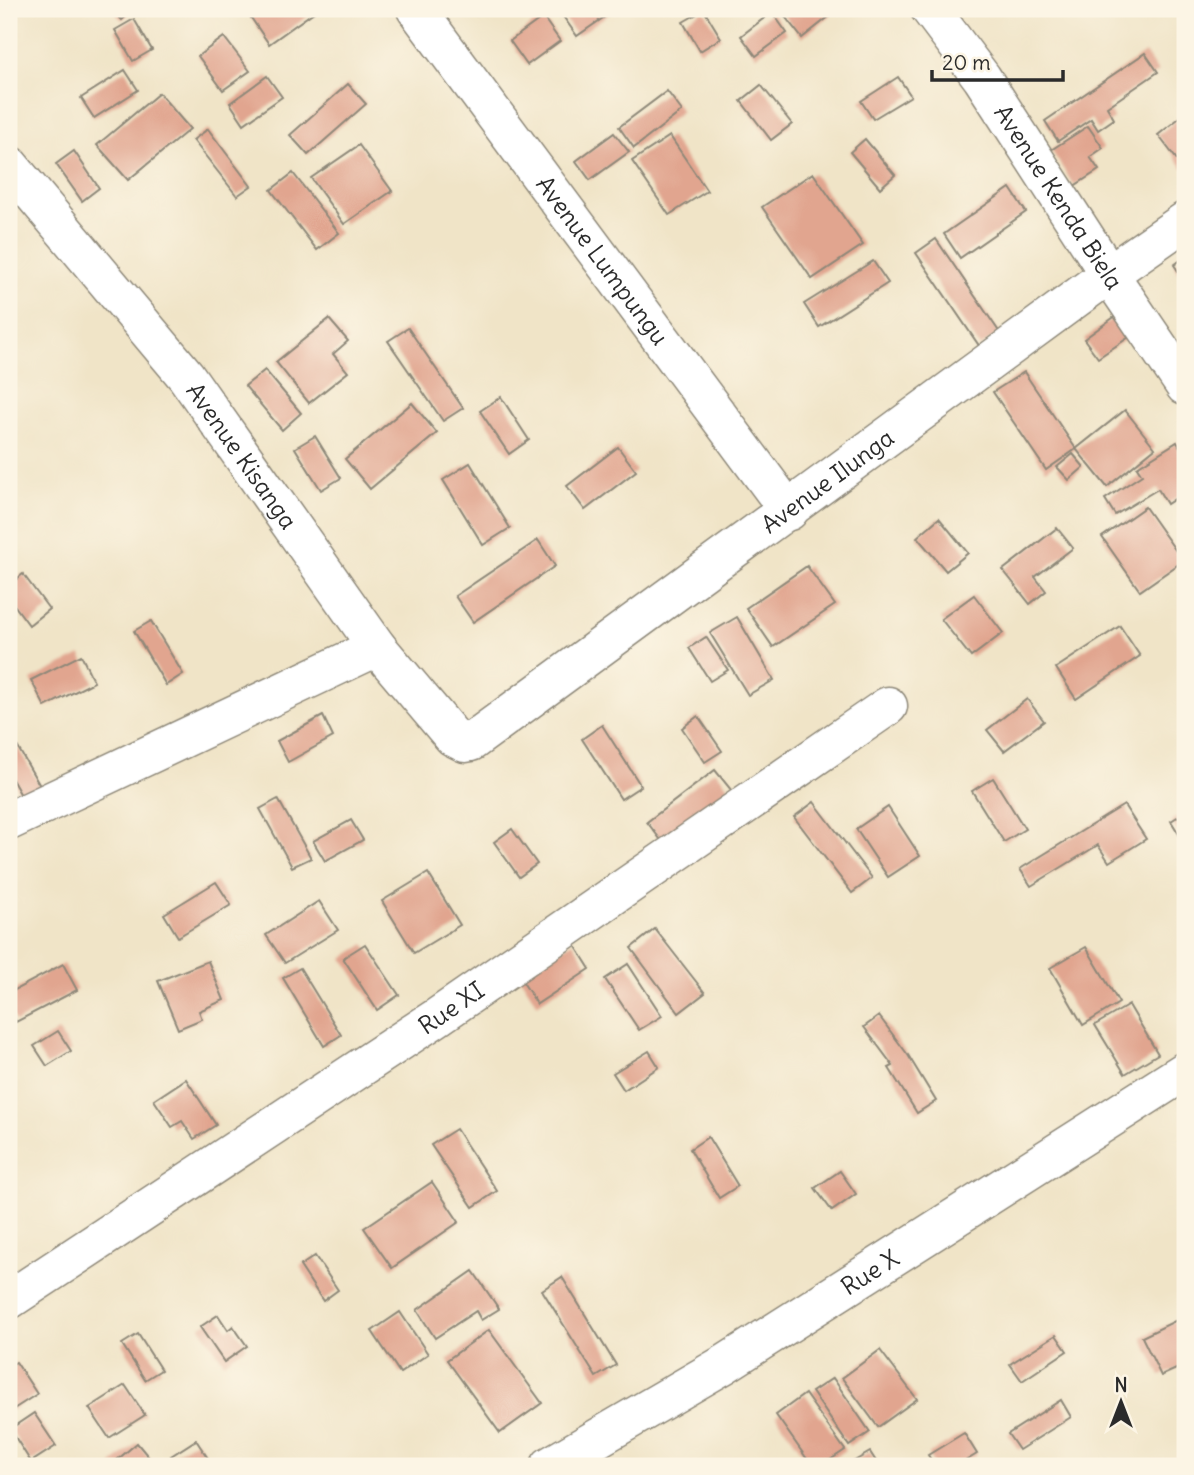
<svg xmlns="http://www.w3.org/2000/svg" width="1194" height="1475" viewBox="0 0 1194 1475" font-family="Delius,sans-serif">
  <rect width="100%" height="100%" fill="#fcf5e5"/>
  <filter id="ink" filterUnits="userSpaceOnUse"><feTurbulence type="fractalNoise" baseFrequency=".0143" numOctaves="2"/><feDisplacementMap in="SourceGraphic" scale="14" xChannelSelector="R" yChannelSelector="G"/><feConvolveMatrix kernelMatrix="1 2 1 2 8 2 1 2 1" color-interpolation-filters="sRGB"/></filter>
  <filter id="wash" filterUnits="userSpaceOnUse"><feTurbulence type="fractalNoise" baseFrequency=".00686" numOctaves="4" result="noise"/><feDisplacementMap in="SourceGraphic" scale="28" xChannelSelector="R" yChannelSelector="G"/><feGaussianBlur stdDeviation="1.57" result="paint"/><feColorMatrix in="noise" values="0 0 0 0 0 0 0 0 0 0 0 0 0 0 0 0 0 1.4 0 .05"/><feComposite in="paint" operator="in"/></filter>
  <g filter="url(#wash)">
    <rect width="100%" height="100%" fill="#f0e4c7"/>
    <g id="blocks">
      <!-- building -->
      <g fill="#e1a58f">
        <polygon points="112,9 134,9 122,20"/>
        <polygon points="245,9 318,9 269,44"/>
        <polygon points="564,9 616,9 577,36 560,12"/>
        <polygon points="779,9 826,9 831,15 802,38"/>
        <polygon points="704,10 721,38 700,51 683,22"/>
        <polygon points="772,12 787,33 756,56 741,36"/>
        <polygon points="543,17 560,41 527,65 510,41"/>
        <polygon points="134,19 152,50 133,61 115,30"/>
        <polygon points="224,37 250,71 223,90 198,56"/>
        <polygon points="1145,53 1158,72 1107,107 1114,119 1098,130 1091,119 1058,141 1045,121"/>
        <polygon points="125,70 138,90 94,118 81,98"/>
        <polygon points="267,76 282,97 244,124 230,103"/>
        <polygon points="898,77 911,96 873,119 861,101"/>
        <polygon points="348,84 366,104 308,155 290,135"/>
        <polygon points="761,85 792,124 771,140 741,101"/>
        <polygon points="667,91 682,111 634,148 619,127"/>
        <polygon points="159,93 190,129 128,180 97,145"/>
        <polygon points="1183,115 1185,117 1185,170 1158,135"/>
        <polygon points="1088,126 1103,148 1090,157 1099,170 1074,186 1051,150"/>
        <polygon points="208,129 251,186 237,196 193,140"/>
        <polygon points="614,133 629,152 590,180 576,161"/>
        <polygon points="670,136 707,191 669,215 632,161"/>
        <polygon points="865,139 895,175 880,188 850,152"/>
        <polygon points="359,145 392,191 344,224 311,178"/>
        <polygon points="74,151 99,188 82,201 56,164"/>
        <polygon points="293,173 339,233 317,250 271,190"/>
        <polygon points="813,173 863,245 812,279 762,207"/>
        <polygon points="1010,188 1026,212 960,258 944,234"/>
        <polygon points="936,239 1000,333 980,347 916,253"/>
        <polygon points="1185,257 1185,281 1174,265"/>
        <polygon points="873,261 888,283 819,327 804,304"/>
        <polygon points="1117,315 1135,333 1098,358 1084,339"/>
        <polygon points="329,319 348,341 333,354 348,372 309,403 276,362"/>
        <polygon points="408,328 463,408 443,421 388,341"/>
        <polygon points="265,370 301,413 282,430 245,386"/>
        <polygon points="1024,372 1076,449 1046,470 993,392"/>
        <polygon points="501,397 529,440 509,454 480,411"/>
        <polygon points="412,403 437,433 370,489 345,459"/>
        <polygon points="1125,410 1155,448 1107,487 1076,449"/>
        <polygon points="315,436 341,478 321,490 295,448"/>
        <polygon points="1177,442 1185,455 1185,492 1167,504 1158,489 1115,515 1105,499 1142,475 1137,467"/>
        <polygon points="618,447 636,471 585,510 567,486"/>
        <polygon points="1073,454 1084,467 1069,480 1057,467"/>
        <polygon points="470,463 510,528 483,545 443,480"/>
        <polygon points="1145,507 1183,561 1140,591 1102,537"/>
        <polygon points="939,518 968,553 946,571 917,537"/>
        <polygon points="1057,528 1073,548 1035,577 1046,591 1030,604 1003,570"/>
        <polygon points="538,540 555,566 473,622 455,596"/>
        <polygon points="807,566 835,605 773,647 746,608"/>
        <polygon points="23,574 49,609 29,625 9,598 9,585"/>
        <polygon points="974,595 1003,633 971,657 941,619"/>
        <polygon points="737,617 774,680 748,695 710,633"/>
        <polygon points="151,621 183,674 166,685 134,631"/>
        <polygon points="1120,626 1140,656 1076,699 1056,668"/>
        <polygon points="706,637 728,670 710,681 689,648"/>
        <polygon points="81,655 94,682 45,707 31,680"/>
        <polygon points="1027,699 1044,721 1004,751 987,730"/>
        <polygon points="323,716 333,737 288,762 277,741"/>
        <polygon points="698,716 722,751 705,762 682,728"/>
        <polygon points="602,725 641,786 621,799 582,739"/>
        <polygon points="9,732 40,786 22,797 9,774"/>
        <polygon points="715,770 732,791 664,844 647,822"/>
        <polygon points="993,778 1025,829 1004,842 972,791"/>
        <polygon points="278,799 311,858 292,867 260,809"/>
        <polygon points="814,802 872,878 852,893 794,817"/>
        <polygon points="1124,805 1146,839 1109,862 1098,845 1031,886 1020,869"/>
        <polygon points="888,807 920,856 888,877 856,829"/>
        <polygon points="1185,812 1185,844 1171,821"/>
        <polygon points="351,820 363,840 325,861 313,841"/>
        <polygon points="512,829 537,864 519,877 494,842"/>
        <polygon points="428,873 460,925 414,953 382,901"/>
        <polygon points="216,882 231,905 178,937 164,914"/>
        <polygon points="319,901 338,930 285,963 266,935"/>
        <polygon points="655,929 705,993 679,1013 631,948"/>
        <polygon points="573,942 590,969 537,1004 519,976"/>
        <polygon points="365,944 399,995 377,1010 343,958"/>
        <polygon points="1086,947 1119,1003 1083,1025 1050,968"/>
        <polygon points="208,961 224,1000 199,1011 202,1019 178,1029 158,981"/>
        <polygon points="63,964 77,990 16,1022 9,1009 9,993"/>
        <polygon points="628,964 662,1016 639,1030 605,979"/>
        <polygon points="300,968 341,1035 324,1046 283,978"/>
        <polygon points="1129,1005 1158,1054 1125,1074 1095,1025"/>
        <polygon points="879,1016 908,1055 936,1101 917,1113 889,1068 893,1066 864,1027"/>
        <polygon points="58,1031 71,1051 47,1066 34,1046"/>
        <polygon points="649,1051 659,1067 624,1090 613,1073"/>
        <polygon points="186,1079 216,1125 194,1139 182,1121 172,1127 154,1100"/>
        <polygon points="456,1129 497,1191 473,1207 431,1145"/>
        <polygon points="708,1137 738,1186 719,1198 690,1149"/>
        <polygon points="840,1171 856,1194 832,1211 815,1188"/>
        <polygon points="432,1182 459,1222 392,1268 364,1228"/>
        <polygon points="315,1256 338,1290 323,1301 300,1266"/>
        <polygon points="473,1271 499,1309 481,1320 476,1311 435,1338 417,1310"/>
        <polygon points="562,1277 616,1365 596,1377 542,1290"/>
        <polygon points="400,1312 428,1354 400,1373 372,1331"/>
        <polygon points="218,1315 228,1330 233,1326 247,1346 224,1362 200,1327"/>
        <polygon points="1185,1316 1185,1365 1161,1376 1142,1337"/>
        <polygon points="489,1330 542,1403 500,1433 447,1360"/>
        <polygon points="138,1334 161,1370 145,1380 122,1344"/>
        <polygon points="1056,1335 1067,1351 1022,1381 1010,1364"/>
        <polygon points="880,1350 917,1399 878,1427 842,1378"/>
        <polygon points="16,1362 37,1394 9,1412 9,1366"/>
        <polygon points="833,1378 870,1432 849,1446 812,1392"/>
        <polygon points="125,1385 145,1415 109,1438 89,1408"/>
        <polygon points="805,1394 845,1450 821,1466 812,1466 776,1415"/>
        <polygon points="1061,1400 1071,1417 1019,1450 1008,1434"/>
        <polygon points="34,1413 56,1446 31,1462 10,1429"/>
        <polygon points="964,1433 977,1454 957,1466 935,1466 928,1455"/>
        <polygon points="196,1440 213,1466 178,1466 171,1456"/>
        <polygon points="137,1443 156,1466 110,1466"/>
        <polygon points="870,1452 879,1466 846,1466"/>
      </g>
    </g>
  </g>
  <g filter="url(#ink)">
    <use href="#blocks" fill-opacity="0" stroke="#8e8879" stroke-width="2"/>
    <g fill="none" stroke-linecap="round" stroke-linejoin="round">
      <!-- minor casing -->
      <g stroke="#8e8879" stroke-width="41">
        <g id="minor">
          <path id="s1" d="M416,9L789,511"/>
          <path id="s2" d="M930,9L982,78L1109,274L1185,386"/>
          <path id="s3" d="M9,165L186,376L377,647L453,737L465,743L471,742L1109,274L1185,221"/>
          <polyline points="9,821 377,647"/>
          <path id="s4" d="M9,1300L436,1018L888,706"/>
          <path id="s5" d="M550,1466L725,1364L1185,1071"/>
        </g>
      </g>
      <!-- minor -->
      <use href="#minor" stroke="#fff" stroke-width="38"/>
    </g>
  </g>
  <g text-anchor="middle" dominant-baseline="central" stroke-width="5" stroke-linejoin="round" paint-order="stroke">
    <!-- street labels -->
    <g font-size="24" fill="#2b2b2b" stroke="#fcf5e5">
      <text stroke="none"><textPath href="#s2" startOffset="228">Avenue Kenda Biela</textPath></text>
      <text stroke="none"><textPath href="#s1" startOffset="313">Avenue Lumpungu</textPath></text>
      <text stroke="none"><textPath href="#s3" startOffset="373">Avenue Kisanga</textPath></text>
      <text stroke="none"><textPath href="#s3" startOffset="1186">Avenue Ilunga</textPath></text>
      <text stroke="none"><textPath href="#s4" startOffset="530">Rue XI</textPath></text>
      <text stroke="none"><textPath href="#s5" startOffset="374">Rue X</textPath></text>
    </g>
  </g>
  <!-- margin -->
  <rect width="1194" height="1475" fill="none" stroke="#fcf5e5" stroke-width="35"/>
  <!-- north arrow -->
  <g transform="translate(1121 1402)" stroke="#fcf5e5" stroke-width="5" paint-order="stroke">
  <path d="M0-5L12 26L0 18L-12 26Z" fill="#2b2b2b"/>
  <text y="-10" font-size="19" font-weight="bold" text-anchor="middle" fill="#2b2b2b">N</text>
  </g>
  <!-- scale -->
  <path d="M932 70v10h131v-10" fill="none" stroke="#2b2b2b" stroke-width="3.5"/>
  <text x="942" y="70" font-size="21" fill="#2b2b2b" stroke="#fcf5e5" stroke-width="5" paint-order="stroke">20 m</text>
</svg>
